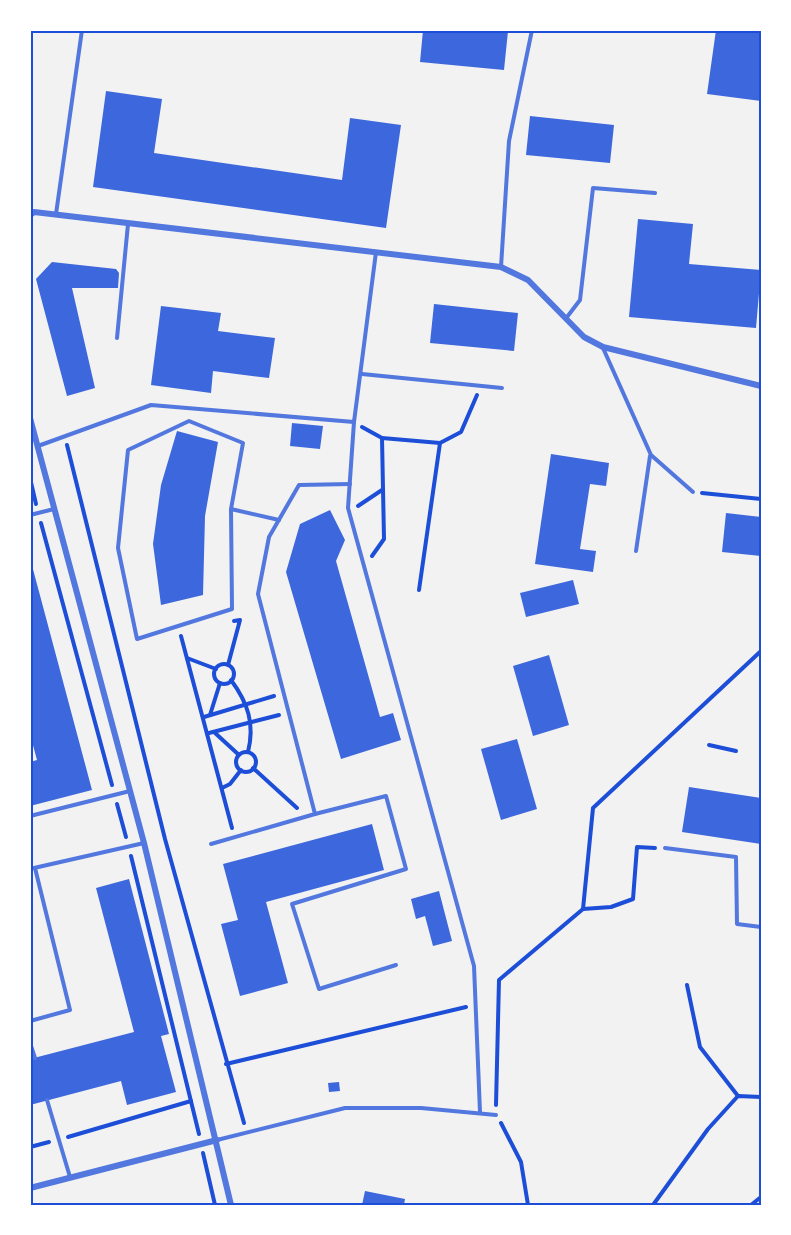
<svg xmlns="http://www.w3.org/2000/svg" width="791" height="1235" viewBox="0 0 791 1235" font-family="Overpass,sans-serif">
  <rect width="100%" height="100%" fill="#f2f2f2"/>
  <!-- building -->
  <g fill="#3d67dc">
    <polygon points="423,30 508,31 504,70 420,62"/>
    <polygon points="716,30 761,30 761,101 707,94"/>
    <polygon points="106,91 162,99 154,153 342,180 350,118 401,125 386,228 93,187"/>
    <polygon points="530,116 614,125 610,163 526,155"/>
    <polygon points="638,219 693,224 689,264 761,270 756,328 629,317"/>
    <polygon points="52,262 116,269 119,273 118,288 72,288 95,388 67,396 36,279"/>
    <polygon points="434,304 518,313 514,351 430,343"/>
    <polygon points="161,306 221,313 218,331 275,338 269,378 213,371 211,393 151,385"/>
    <polygon points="292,423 323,426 320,449 290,446"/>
    <polygon points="177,431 218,442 205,516 203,595 161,605 153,544 161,485"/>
    <polygon points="551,454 609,463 606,486 590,484 580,549 596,551 593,572 535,564"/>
    <polygon points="330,510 345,540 336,561 380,717 393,713 401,740 341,759 286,572 300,524"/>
    <polygon points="726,513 761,517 761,556 722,552"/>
    <polygon points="30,558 92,790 30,806 30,762 37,760 30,734"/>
    <polygon points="573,580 579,604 526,617 520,593"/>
    <polygon points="549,655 569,725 533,736 513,666"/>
    <polygon points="517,739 537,809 501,820 481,749"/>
    <polygon points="689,787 761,798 761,844 682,832"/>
    <polygon points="372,824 384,870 266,902 288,983 240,996 221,924 238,920 223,864"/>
    <polygon points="129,879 169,1034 161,1036 176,1092 127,1105 121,1081 30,1105 30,1059 134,1032 96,888"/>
    <polygon points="439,891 452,941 433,946 425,916 416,919 411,899"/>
    <polygon points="339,1082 340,1091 329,1092 328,1083"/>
    <polygon points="365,1191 405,1199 404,1205 362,1205"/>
  </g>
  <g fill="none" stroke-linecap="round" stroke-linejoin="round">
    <!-- path -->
    <g stroke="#1d4ed8" stroke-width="4">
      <polyline points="362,427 382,438"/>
      <polyline points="67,445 165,839 244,1123"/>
      <polyline points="30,478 36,504"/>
      <polyline points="702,493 761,499"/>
      <polyline points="358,506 382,490"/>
      <polyline points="41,523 112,785"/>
      <polyline points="372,556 384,539 382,438 440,443"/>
      <polyline points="419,590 440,443 461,432 477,395"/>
      <polyline points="181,636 232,828"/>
      <polyline points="187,658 216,669"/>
      <circle cx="224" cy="674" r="10"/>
      <polyline points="228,665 240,620 234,621"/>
      <path d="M231,680C248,703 255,724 248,752"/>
      <polyline points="210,715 220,683"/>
      <polyline points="204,717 274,696"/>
      <polyline points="214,732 239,755"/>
      <polyline points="209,733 279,715"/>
      <polyline points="709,745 736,751"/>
      <circle cx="246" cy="762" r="10"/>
      <polyline points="253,768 297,808"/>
      <polyline points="222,788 230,784 241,770"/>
      <polyline points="117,804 126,837"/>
      <polyline points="131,856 199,1134"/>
      <polyline points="583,909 611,907 633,899 637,847 655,848"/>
      <polyline points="687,985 700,1047 738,1096"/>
      <polyline points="226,1064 466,1007"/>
      <polyline points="496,1105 499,980 583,909 593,808 761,651"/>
      <polyline points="501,1123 521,1162 528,1205"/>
      <polyline points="68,1137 191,1101"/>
      <polyline points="30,1147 49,1142"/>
      <polyline points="203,1153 215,1205"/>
      <polyline points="653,1205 708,1129 738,1096 761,1097"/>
      <polyline points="751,1205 761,1197"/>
    </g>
    <!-- service -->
    <g stroke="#5277de" stroke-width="4">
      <polyline points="56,214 82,30"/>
      <polyline points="501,267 509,141 532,30"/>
      <polyline points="567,317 580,300 593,188 655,193"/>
      <polyline points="117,338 128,224"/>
      <polyline points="603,348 651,455 693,492"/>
      <polyline points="362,374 502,388"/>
      <polyline points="354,422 348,508 474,966 480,1112"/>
      <polyline points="38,446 151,405 354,422 376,252"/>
      <polyline points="231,509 232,609 137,639 118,548 128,450 189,421 243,443 231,509 279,520"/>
      <polyline points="30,515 54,509"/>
      <polyline points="636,551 650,456"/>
      <polyline points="315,814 386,796 406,869 292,904 319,989 396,965"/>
      <polyline points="30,816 130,791"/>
      <polyline points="211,844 315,814 258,594 269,537 299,485 350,484"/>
      <polyline points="665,848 736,857 737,924 761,927"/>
      <polyline points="34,868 144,843"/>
      <polyline points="30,1021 70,1010 35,868"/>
      <polyline points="30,1043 35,1058"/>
      <polyline points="47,1100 70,1177"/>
      <polyline points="217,1140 345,1108 421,1108 496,1115"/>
    </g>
    <!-- minor -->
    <g stroke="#5277de" stroke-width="6">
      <polyline points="30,215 34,212 501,267 528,280 584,337 603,347 761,386"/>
      <polyline points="30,418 144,843 231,1205"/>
      <polyline points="30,1188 217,1140"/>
    </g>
  </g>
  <!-- border -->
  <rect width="791" height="1235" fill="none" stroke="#ffffff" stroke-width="63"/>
  <rect x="32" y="32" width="728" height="1172" fill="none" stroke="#1d4ed8" stroke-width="2"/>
</svg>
